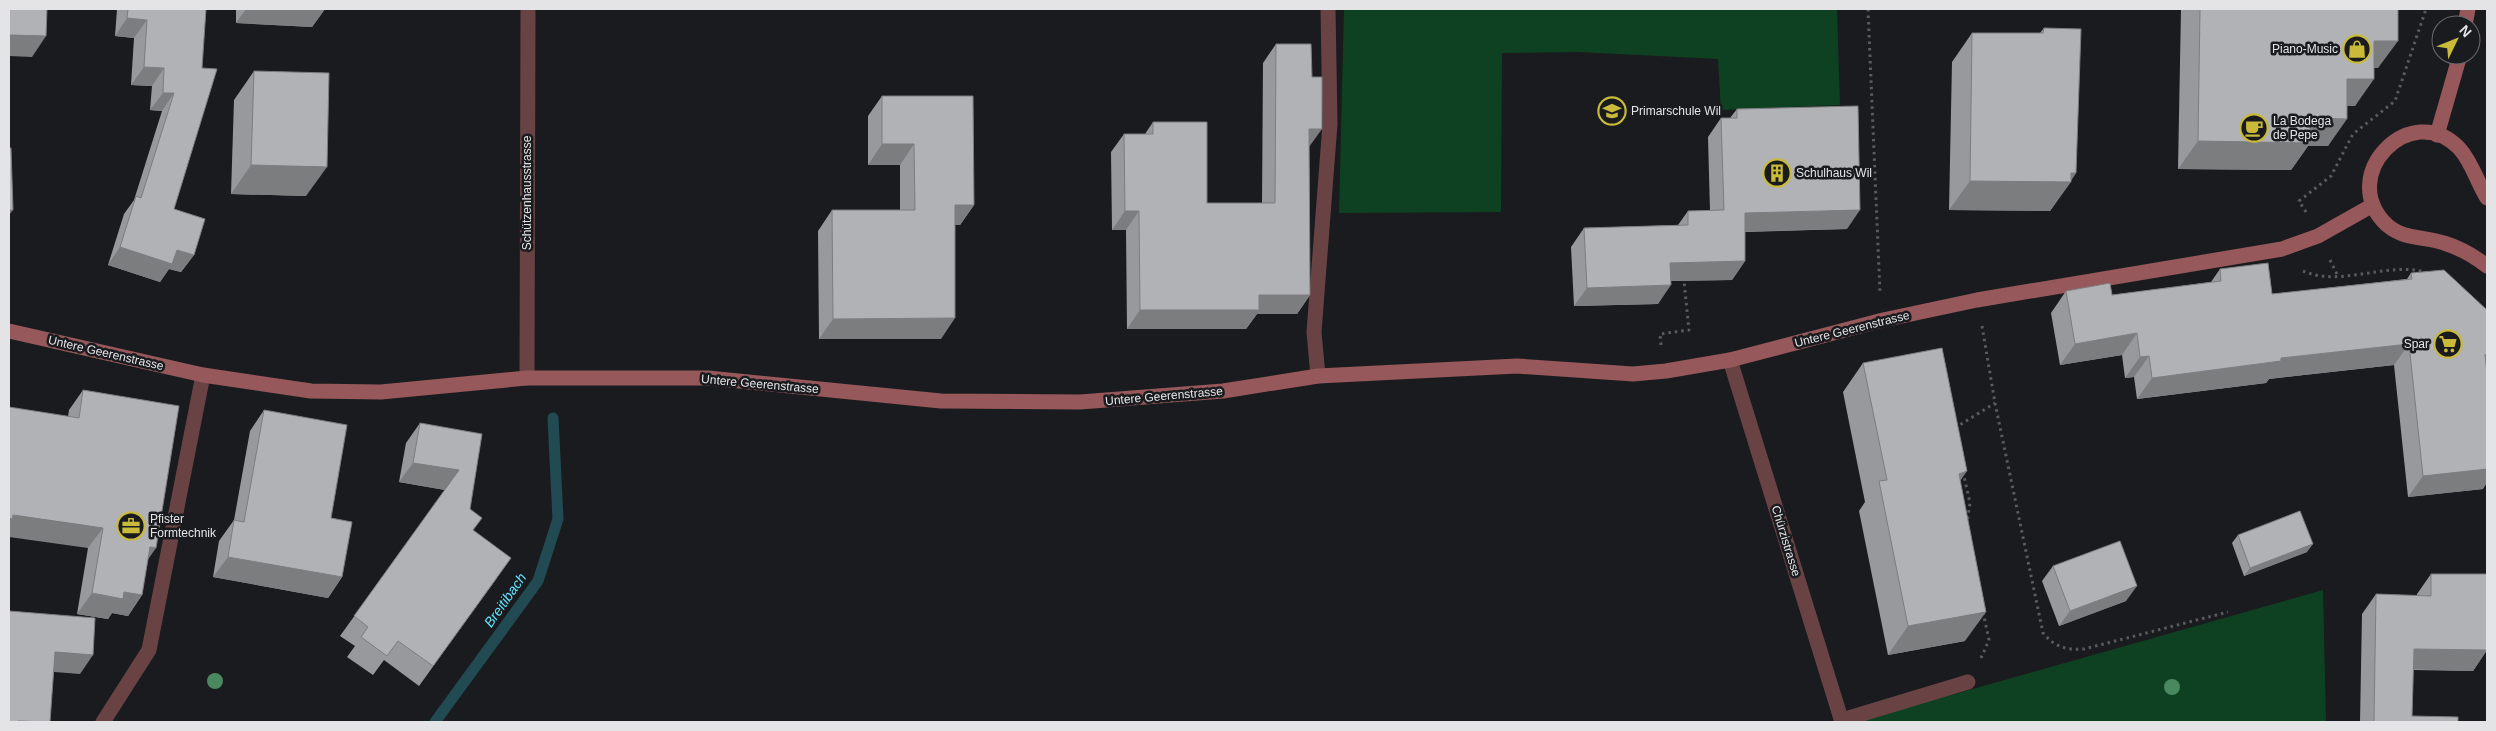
<svg xmlns="http://www.w3.org/2000/svg" width="2496" height="731" viewBox="0 0 2496 731" font-family="Helvetica,sans-serif">
  <rect width="100%" height="100%" fill="#1a1b1e"/>
  <!-- green -->
  <g fill="#0e4121">
    <polygon points="1344,9 1837,9 1840,105 1721,110 1718,59 1577,52 1502,53 1501,212 1339,213"/>
    <polygon points="2323,590 2326,722 1856,722"/>
  </g>
  <g fill="none" stroke-linecap="round" stroke-linejoin="round">
    <!-- stream -->
    <polyline stroke="#214a53" stroke-width="11" points="435,722 538,581 558,519 553,418"/>
    <!-- path -->
    <g stroke="#5a5b5e" stroke-width="3" stroke-dasharray="2.5 4" stroke-linecap="butt">
      <polyline points="1868,9 1880,293"/>
      <polyline points="2306,212 2299,201 2331,176 2353,134 2395,101 2426,9"/>
      <polyline points="2330,260 2338,276"/>
      <path d="M2303,271C2342,288 2389,260 2428,273"/>
      <path d="M1982,326L1995,403L2043,633C2055,647 2065,650 2084,649L2228,612"/>
      <polyline points="1661,345 1660,334 1689,330 1684,281"/>
      <polyline points="1955,428 1995,403"/>
      <polyline points="1963,472 1970,503 1967,523"/>
      <polyline points="1981,658 1989,640 1983,612"/>
    </g>
    <!-- lane -->
    <polyline stroke="#694344" stroke-width="15" points="1842,720 1968,682"/>
    <!-- street -->
    <g stroke="#694344" stroke-width="15">
      <polyline points="1730,360 1842,722"/>
      <polyline points="1318,376 1314,332 1330,124 1328,9"/>
      <polyline points="527,378 528,9"/>
      <polyline points="103,722 149,650 203,375"/>
    </g>
    <!-- secondary -->
    <g stroke="#96585a" stroke-width="15">
      <polyline points="2465,25 2468,9"/>
      <polyline points="2437,135 2460,55"/>
      <path d="M2487,198C2477,182 2472,162 2459,148C2411,98 2335,176 2387,225C2404,240 2424,236 2444,243C2460,248 2474,256 2487,266"/>
      <polyline points="9,331 203,375 311,391 381,392 527,378 708,378 941,401 1080,402 1223,391 1318,376 1517,366 1633,374 1666,371 1730,360 1883,320 1977,300 2282,249 2318,236 2373,205"/>
    </g>
  </g>
  <!-- trees -->
  <g fill="#4a885f">
    <circle cx="215" cy="681" r="8"/>
    <circle cx="2172" cy="687" r="8"/>
  </g>
  <!-- wall -->
  <g fill="#98999d">
    <polygon points="117,9 206,9 174,209 194,255 181,272 169,269 160,282 108,265 124,214 134,200 162,111 150,110 152,86 131,85 134,38 115,36"/>
    <polygon points="236,9 325,9 312,27 236,23"/>
    <polygon points="2181,9 2398,9 2378,68 2374,68 2355,106 2347,106 2328,146 2308,146 2291,170 2178,169"/>
    <polygon points="2044,28 2076,173 2050,211 1949,210 1952,62 1972,33 2040,33"/>
    <polygon points="1276,44 1309,147 1310,295 1297,314 1257,314 1246,329 1127,329 1126,230 1112,230 1111,152 1124,134 1145,134 1153,122 1207,203 1262,203 1263,63"/>
    <polygon points="254,71 306,196 231,194 234,100"/>
    <polygon points="882,96 974,205 960,225 955,225 941,339 819,339 818,231 832,210 900,210 900,165 868,165 868,116"/>
    <polygon points="1737,109 1847,229 1745,232 1745,261 1732,280 1671,281 1658,304 1574,306 1571,247 1584,228 1678,225 1688,211 1710,211 1708,137 1721,118 1730,118"/>
    <polygon points="2220,269 2272,294 2407,279 2411,273 2486,365 2483,489 2408,497 2394,365 2269,379 2266,383 2137,399 2134,377 2125,378 2122,355 2060,365 2051,313 2066,291 2112,295 2211,282"/>
    <polygon points="1863,363 1960,481 1965,641 1888,655 1859,511 1865,502 1843,392"/>
    <polygon points="83,390 148,558 142,595 128,616 112,613 108,619 77,614 88,548 68,417 69,410"/>
    <polygon points="264,410 331,518 342,577 328,598 213,577 219,541 234,520 250,431"/>
    <polygon points="420,423 470,509 473,531 497,578 419,686 384,660 373,675 347,657 355,646 340,636 445,490 399,482 406,443"/>
    <polygon points="2238,535 2307,552 2244,576 2232,543"/>
    <polygon points="2053,566 2126,601 2059,626 2042,581"/>
    <polygon points="2431,574 2487,650 2473,671 2413,670 2412,716 2458,722 2360,722 2362,614 2376,594 2417,596 2417,594"/>
  </g>
  <!-- shaded-wall -->
  <g fill="#7c7d7f">
    <polygon points="246,9 325,9 312,27 236,23"/>
    <polygon points="127,18 147,20 134,38 115,36"/>
    <polygon points="9,35 46,36 32,57 9,56"/>
    <polygon points="2374,41 2398,41 2378,68 2355,68"/>
    <polygon points="144,67 164,68 152,86 131,85"/>
    <polygon points="2347,79 2374,79 2355,106 2328,106"/>
    <polygon points="163,93 174,93 162,111 150,110"/>
    <polygon points="2310,118 2347,119 2328,146 2308,146 2291,170 2178,169 2198,141"/>
    <polygon points="1309,129 1322,129 1309,147"/>
    <polygon points="882,144 914,144 900,165 868,165"/>
    <polygon points="251,165 327,167 306,196 231,194"/>
    <polygon points="2071,173 2076,173 2070,182 2071,182 2050,211 1949,210 1970,181"/>
    <polygon points="955,205 974,205 960,225 940,225"/>
    <polygon points="9,210 13,210 9,215"/>
    <polygon points="1860,210 1847,229 1732,232 1745,213"/>
    <polygon points="1125,211 1139,211 1126,230 1112,230"/>
    <polygon points="120,247 177,250 194,255 181,272 169,269 160,282 108,265"/>
    <polygon points="1745,261 1732,280 1657,281 1670,263"/>
    <polygon points="1671,285 1658,304 1574,306 1587,288"/>
    <polygon points="1259,295 1310,295 1297,314 1257,314 1246,329 1127,329 1140,310"/>
    <polygon points="955,318 941,339 819,339 833,319"/>
    <polygon points="2137,333 2122,355 2060,365 2075,344"/>
    <polygon points="2409,344 2394,365 2269,379 2266,383 2137,399 2152,378 2281,358"/>
    <polygon points="2487,354 2487,364 2480,375 2485,355"/>
    <polygon points="2149,356 2134,377 2125,378 2140,357"/>
    <polygon points="413,463 459,470 445,490 399,482"/>
    <polygon points="2487,469 2487,483 2483,489 2408,497 2423,476"/>
    <polygon points="1967,471 1947,500 1959,474"/>
    <polygon points="13,515 103,528 88,548 9,537 9,518"/>
    <polygon points="2313,544 2307,552 2244,576 2250,568"/>
    <polygon points="150,547 156,548 142,568"/>
    <polygon points="228,557 342,577 328,598 213,577"/>
    <polygon points="2137,586 2126,601 2059,626 2070,611"/>
    <polygon points="124,592 142,595 128,616 112,613 108,619 77,614 92,593"/>
    <polygon points="1986,612 1965,641 1888,655 1908,626"/>
    <polygon points="2414,649 2487,650 2473,671 2399,669"/>
    <polygon points="55,652 93,655 80,674 42,671"/>
  </g>
  <!-- building -->
  <g fill="#b1b2b6" stroke="#7c7d7f">
    <polygon points="9,9 47,9 46,36 9,35"/>
    <polygon points="128,9 206,9 202,68 217,69 174,209 205,219 194,255 177,250 172,264 120,247 136,196 141,198 174,93 163,93 164,68 144,67 147,20 127,18"/>
    <polygon points="2200,9 2398,9 2398,41 2374,41 2374,79 2347,79 2347,119 2310,118 2310,143 2198,141"/>
    <polygon points="2044,28 2081,29 2076,173 2071,173 2071,182 1970,181 1972,33 2043,33"/>
    <polygon points="1276,44 1311,44 1312,77 1322,77 1322,129 1309,129 1310,295 1259,295 1259,310 1140,310 1139,211 1125,211 1124,134 1153,134 1153,122 1207,122 1207,203 1275,203"/>
    <polygon points="254,71 329,73 327,167 251,165"/>
    <polygon points="882,96 973,96 974,205 955,205 955,318 833,319 832,210 915,210 914,144 882,144"/>
    <polygon points="1858,106 1860,210 1745,213 1745,261 1670,263 1671,285 1587,288 1584,228 1688,225 1688,211 1724,210 1721,118 1737,118 1737,109"/>
    <polygon points="9,148 11,148 13,210 9,210"/>
    <polygon points="2268,263 2272,294 2412,279 2411,273 2444,270 2487,310 2487,354 2485,355 2487,373 2487,469 2423,476 2409,344 2281,358 2281,361 2152,378 2149,356 2140,357 2137,333 2075,344 2066,291 2110,283 2112,295 2221,281 2220,269"/>
    <polygon points="1942,348 1967,471 1959,474 1986,612 1908,626 1879,481 1887,480 1863,363"/>
    <polygon points="83,390 179,406 156,548 150,547 142,595 124,592 123,599 92,593 103,528 13,515 12,519 9,518 9,407 79,418"/>
    <polygon points="264,410 347,425 331,518 352,522 342,577 228,557 234,520 244,522"/>
    <polygon points="420,423 482,434 470,509 482,518 473,530 511,558 433,666 398,641 387,656 361,637 368,627 354,616 459,470 413,463"/>
    <polygon points="2300,511 2313,544 2250,568 2238,535"/>
    <polygon points="2120,541 2137,586 2070,611 2053,566"/>
    <polygon points="2431,574 2487,574 2487,650 2414,649 2412,716 2458,717 2458,722 2374,722 2376,594 2431,596"/>
    <polygon points="9,611 95,618 93,655 55,652 50,722 18,721 18,722 9,722"/>
  </g>
  <!-- icons -->
  <defs>
    <g id="shop-ring" transform="scale(1.4375)"><circle r="9.5" fill="#1a1b1e" stroke="#c9ba3a" stroke-width="1.5"/><path d="M-5-2.5h2.3a2.7 3.5 0 0 1 5.4 0H5L5.5 6h-11ZM-1.5-2.5h3a1.5 2.3 0 0 0-3 0Z" fill="#c9ba3a"/></g>
    <g id="school-ring" transform="scale(1.4375)"><circle r="9.5" fill="#1a1b1e" stroke="#c9ba3a" stroke-width="1.5"/><path d="M0-5L7-2L0 1L-7-2ZM-4 1L0 2.5L4 1V4Q0 6-4 4Z" fill="#c9ba3a"/></g>
    <g id="cafe-ring" transform="scale(1.4375)"><circle r="9.5" fill="#1a1b1e" stroke="#c9ba3a" stroke-width="1.5"/><path d="M-5.5-4.5H6V0H3Q3 3.5 0 3.5H-2.5Q-5.5 3.5-5.5 0ZM3-3.2v2h1.7v-2ZM-6 4.5H4V6H-6Z" fill="#c9ba3a"/></g>
    <g id="building-ring" transform="scale(1.4375)"><circle r="9.5" fill="#1a1b1e" stroke="#c9ba3a" stroke-width="1.5"/><path d="M-4-6H4V6H1V3H-1V6H-4ZM-2.5-4.3h1.7v1.8h-1.7ZM.8-4.3h1.7v1.8H.8ZM-2.5-1h1.7V.8h-1.7ZM.8-1h1.7V.8H.8Z" fill="#c9ba3a"/></g>
    <g id="supermarket-ring" transform="scale(1.4375)"><circle r="9.5" fill="#1a1b1e" stroke="#c9ba3a" stroke-width="1.5"/><path d="M-6-5.5h2.5l.6 2H6L4.5 2H-2.5L-4.4-4H-6ZM-1.5 3.2a1.3 1.3 0 1 0 .1 0ZM3 3.2a1.3 1.3 0 1 0 .1 0Z" fill="#c9ba3a"/></g>
    <g id="office-ring" transform="scale(1.4375)"><circle r="9.5" fill="#1a1b1e" stroke="#c9ba3a" stroke-width="1.5"/><path d="M-6-3h4V-5.5h4V-3h4V5H-6ZM-1-4.5V-3h2v-1.5ZM-6 0V1H6V0Z" fill="#c9ba3a"/></g>
  </defs>
  <g fill-rule="evenodd">
    <use href="#shop-ring" x="2357" y="49"/>
    <use href="#school-ring" x="1612" y="111"/>
    <use href="#cafe-ring" x="2254" y="128"/>
    <use href="#building-ring" x="1777" y="173"/>
    <use href="#supermarket-ring" x="2448" y="344"/>
    <use href="#office-ring" x="131" y="526"/>
  </g>
  <g text-anchor="middle" dominant-baseline="central" stroke-width="5" stroke-linejoin="round" paint-order="stroke">
    <!-- poi labels -->
    <g font-size="12" fill="#e4e4e6" stroke="#1a1b1e" text-anchor="start">
      <text x="2338" y="49" text-anchor="end">Piano-Music</text>
      <text x="1631" y="111">Primarschule Wil</text>
      <text x="2273" y="121">La Bodega<tspan x="2273" dy="14">de Pepe</tspan></text>
      <text x="1796" y="173">Schulhaus Wil</text>
      <text x="2429" y="344" text-anchor="end">Spar</text>
      <text x="150" y="519">Pfister<tspan x="150" dy="14">Formtechnik</tspan></text>
    </g>
    <!-- street labels -->
    <g font-size="12" fill="#e4e4e6" stroke="#1a1b1e">
      <text transform="translate(527 193) rotate(-90)">Schützenhausstrasse</text>
      <text transform="translate(1852 329) rotate(-14)">Untere Geerenstrasse</text>
      <text transform="translate(106 353) rotate(13)">Untere Geerenstrasse</text>
      <text transform="translate(760 384) rotate(5)">Untere Geerenstrasse</text>
      <text transform="translate(1164 396) rotate(-5)">Untere Geerenstrasse</text>
      <text transform="translate(1786 541) rotate(73)">Chürzistrasse</text>
    </g>
    <!-- water labels -->
    <g font-size="14" font-style="italic" fill="#5fe4fd" stroke="#1a1b1e">
      <text transform="translate(505 600) rotate(-55)">Breitibach</text>
    </g>
  </g>
  <!-- border -->
  <rect width="2496" height="731" fill="none" stroke="#e4e4e6" stroke-width="20"/>
  <!-- north arrow -->
  <g transform="translate(2456 40) rotate(47)"><circle r="24" fill="#1a1b1e" stroke="#6b6b6e"/>
  <path d="M0-4L9 19L0 12L-9 19Z" fill="#c9ba3a"/>
  <text y="-8" font-size="14" font-weight="bold" text-anchor="middle" fill="#e4e4e6">N</text>
  </g>
</svg>
